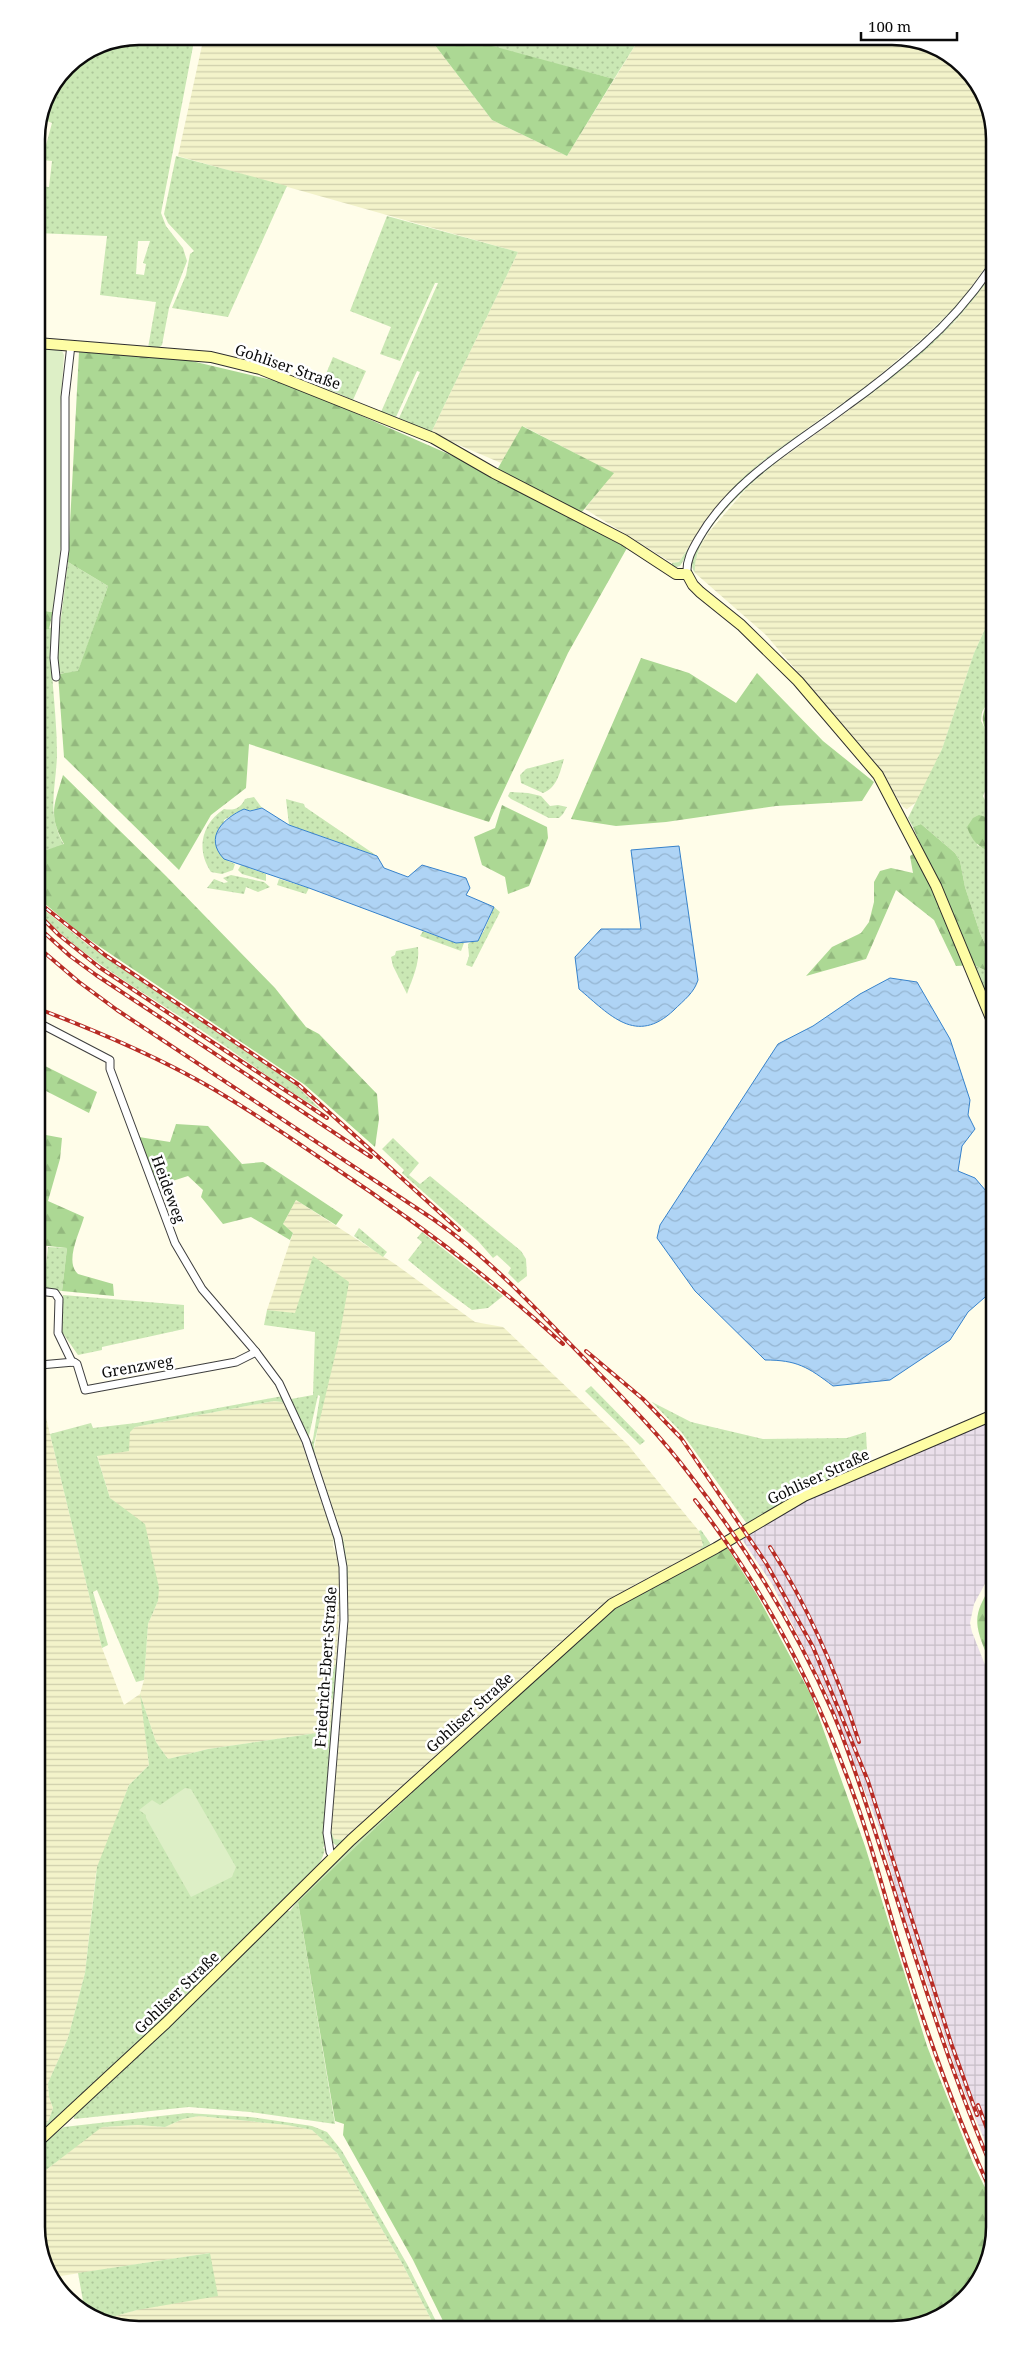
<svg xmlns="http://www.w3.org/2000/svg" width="1031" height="2366" viewBox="0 0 1031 2366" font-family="'Noto Serif',serif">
  <defs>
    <pattern id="industrial-grid" width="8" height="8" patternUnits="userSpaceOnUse" patternTransform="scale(1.25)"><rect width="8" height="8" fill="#eadfea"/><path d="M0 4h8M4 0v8" fill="none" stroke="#c7bec7"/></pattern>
    <pattern id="farmland-rules" width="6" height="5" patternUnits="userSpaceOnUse" patternTransform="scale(1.25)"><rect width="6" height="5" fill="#f3f3ca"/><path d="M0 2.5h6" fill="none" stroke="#cfcfac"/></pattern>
    <pattern id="green-dots" width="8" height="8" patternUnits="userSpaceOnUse" patternTransform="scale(1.25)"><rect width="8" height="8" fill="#cae8b4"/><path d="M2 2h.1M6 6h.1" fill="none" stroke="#acc699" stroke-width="1.8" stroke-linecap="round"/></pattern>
    <pattern id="forest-firs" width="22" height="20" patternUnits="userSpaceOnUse" patternTransform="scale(1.25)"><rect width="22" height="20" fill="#acd894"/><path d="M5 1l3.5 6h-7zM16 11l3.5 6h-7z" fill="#93b87e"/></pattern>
    <pattern id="water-waves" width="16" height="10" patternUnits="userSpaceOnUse" patternTransform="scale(1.25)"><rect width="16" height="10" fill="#afd4f5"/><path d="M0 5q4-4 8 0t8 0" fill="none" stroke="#95b5d1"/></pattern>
  </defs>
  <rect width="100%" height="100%" fill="#fffde9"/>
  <!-- industrial -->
  <polygon fill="url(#industrial-grid)" points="993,1419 993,1569 974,1604 970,1623 972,1632 993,1685 995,2166 958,2076 898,1897 879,1828 825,1689 772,1584 741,1538 817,1494 906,1459"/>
  <!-- farmland -->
  <g fill="url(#farmland-rules)">
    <polygon points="204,36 428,36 492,120 567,156 641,36 899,36 955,58 989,106 990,261 960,302 924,337 869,384 763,460 733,488 706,520 679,562 672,563 585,509 613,473 523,426 501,463 431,433 518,252 178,156"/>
    <polygon points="990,278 991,616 974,653 942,749 918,801 907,809 903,807 873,760 766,635 695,573 694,563 702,543 709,532 747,488 773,465 874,392 935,341 956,321"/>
    <polygon points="296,1200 395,1264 475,1322 503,1327 628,1445 699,1531 703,1540 702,1549 699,1551 632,1586 598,1608 342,1840 334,1839 331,1830 346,1651 348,1571 344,1542 314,1450 323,1396 339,1339 295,1314 267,1310 293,1233 283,1224"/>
    <polygon points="40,1393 102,1648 124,1705 140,1694 144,1680 148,1624 158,1601 124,1510 110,1498 97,1455 135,1427 274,1401 282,1402 288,1410 301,1441 333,1537 333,1546 339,1561 340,1595 336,1668 323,1689 333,1700 330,1731 208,1749 168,1759 156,1742 141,1697 149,1765 129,1785 96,1873 85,1973 68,2038 48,2083 49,2097 53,2108 48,2122 41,2128"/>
    <polygon points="199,2116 287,2125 312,2130 324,2140 337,2153 403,2265 435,2327 132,2330 105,2319 137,2310 210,2253 54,2277 42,2260 42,2173 101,2127 138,2125 165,2127 183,2119"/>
  </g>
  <!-- green -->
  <g fill="url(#green-dots)" fill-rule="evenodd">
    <path d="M139,36H195L161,213L166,226L183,248L187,261L169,308L162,345L157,349L148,348L156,302L100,295L107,236L37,233L41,186L49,187L52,161L42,160L52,123L40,118L47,94L67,66L100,44ZM138,241H150L143,263L146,264L144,275L136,274Z"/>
    <polygon points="490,36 641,36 614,79 487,46"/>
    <polygon points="176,156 287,186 228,317 172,308 186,275 190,254 194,251 168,223 164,214"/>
    <polygon points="387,216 518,252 431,433 399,418 420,372 417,371 396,417 381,412 438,283 435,283 400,361 380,354 391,327 350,311"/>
    <path d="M990,261C988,270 977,281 971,289C930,341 874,382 820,421C796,438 769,454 747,475C719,502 700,533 680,566L672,568V563L679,562C701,530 719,498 749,472C769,454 791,440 813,425C878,378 946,329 990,261Z"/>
    <path d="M990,274V278C969,306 948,331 921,354C905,367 888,382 871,394C826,427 690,511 695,573C688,564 695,553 699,545C736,475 819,432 880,385C897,372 914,358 930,344C954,324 972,299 990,274Z"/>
    <polygon points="333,357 366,371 353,400 321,386"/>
    <path d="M68,562L108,586L78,672L52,674C54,701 57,728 57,755C56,789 46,813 64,845L38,853V630L60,626Z"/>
    <polygon points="991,616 991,697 982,712 981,721 991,740 991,779 983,796 991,813 991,825 986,817 977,845 991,852 991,957 980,933 965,887 960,861 955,853 921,824 913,827 908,818 942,749 974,653"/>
    <path d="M564,759C560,772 557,788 543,793L521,783L520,775L526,769Z"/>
    <polygon points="510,792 528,793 541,796 550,806 558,805 567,807 563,814 559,818 549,818 511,799 508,796"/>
    <path d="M254,797L262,808L236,813L224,820L228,861L235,864L233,870L222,874L211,872C196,850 201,824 224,809C234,811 241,808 245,799Z"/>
    <polygon points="286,799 304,804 305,807 377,856 289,825"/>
    <polygon points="241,865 266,874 266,881 242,874 238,870"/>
    <polygon points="231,875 264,882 270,887 258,892 246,887 244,894 207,888 214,879 224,883 228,882 223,878"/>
    <polygon points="279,879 309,888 306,894 277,885"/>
    <path d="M38,905L88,945L284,1077L298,1087L321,1110C279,1086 241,1056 201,1030C145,993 85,960 38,912Z"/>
    <polygon points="494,907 500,912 472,967 466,965 469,956 468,944 483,933"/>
    <polygon points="423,931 456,943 464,943 461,951 420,936"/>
    <path d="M418,947C420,964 412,979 407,994L393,966L391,957L395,955L396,951Z"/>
    <polygon points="974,965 991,973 992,1006 991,1005"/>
    <polygon points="393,1138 419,1163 409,1175 420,1184 430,1176 521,1251 526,1259 527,1276 518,1283 508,1273 511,1268 497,1255 493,1258 478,1241 402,1173 404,1170 382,1149"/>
    <polygon points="359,1228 387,1252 383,1257 354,1236"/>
    <polygon points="422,1232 503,1296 488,1308 472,1310 442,1288 408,1260 422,1242 417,1238"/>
    <polygon points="48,1247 67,1248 62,1291 43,1290"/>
    <polygon points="313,1256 349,1282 339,1339 314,1444 315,1456 344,1542 348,1571 346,1651 331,1819 331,1830 334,1839 342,1840 347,1837 608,1600 699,1551 703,1545 699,1531 701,1530 710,1543 709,1548 632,1588 337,1846 333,1843 330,1829 345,1557 310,1445 313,1439 320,1396 318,1395 308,1440 291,1399 313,1395 315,1332 264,1325 267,1310 295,1313"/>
    <polygon points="63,1295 184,1305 184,1329 102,1347 102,1350 78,1355 62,1332"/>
    <polygon points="591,1386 645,1441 640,1445 585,1391"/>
    <path d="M283,1396L303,1441L340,1556L342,1617L325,1844L323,1848L325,1849C320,1874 292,1891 275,1908L276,1913L41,2136V2128L48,2122L53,2108L49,2097L48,2083L68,2038L85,1973L97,1867L129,1785L149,1765L140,1694L156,1742L168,1759L208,1749L330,1731L333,1700L323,1689C324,1677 336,1672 337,1658C341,1628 342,1593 339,1562C338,1553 334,1546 333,1537C324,1510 299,1418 282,1402L274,1401L135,1427L130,1432L129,1451L97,1456L110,1498L145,1524L159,1588L158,1601L148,1624L144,1680L136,1682L97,1590L93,1592L108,1645L102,1648L50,1434L91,1423L93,1428L136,1423Z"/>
    <polygon points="652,1402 691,1422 763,1439 847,1438 866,1432 867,1453 871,1459 816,1484 747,1524 682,1433"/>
    <polygon points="727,1547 626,1601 298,1902 335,2124 250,2112 189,2107 74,2119 74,2113 286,1911 290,1911 302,1895 337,1859 615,1606"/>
    <polygon points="187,2113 250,2117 312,2126 327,2132 342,2151 407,2264 439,2327 435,2327 403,2265 337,2153 312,2130 287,2125 199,2116 183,2119 165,2127 138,2125 102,2127 42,2173 42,2143 64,2127"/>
    <polygon points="210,2253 218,2296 137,2310 105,2319 85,2312 78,2273"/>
  </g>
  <!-- forest -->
  <g fill="url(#forest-firs)">
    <polygon points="428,36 456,36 614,79 567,156 492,120"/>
    <polygon points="79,352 183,359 289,384 494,474 627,548 568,653 489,822 249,744 246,788 211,815 179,870 64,757 58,674 78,671 108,586 68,562"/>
    <polygon points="522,426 614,473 581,513 497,470"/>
    <polygon points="38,610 53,612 49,629 38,630"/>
    <polygon points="641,658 689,673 736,703 757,673 823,741 874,782 862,801 776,806 666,822 616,826 571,819"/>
    <path d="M991,697V740C980,720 980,717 991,697Z"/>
    <path d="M63,775L166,876L275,988L306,1027L319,1034L377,1094L379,1119L375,1147L305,1085L81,934L38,898V853L64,844C48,814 54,806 63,775Z"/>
    <polygon points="502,805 547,827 548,838 529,886 508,894 505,877 482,865 474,837 495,828"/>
    <path d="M979,815L986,817L991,825V852C978,847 972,841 967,827L973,818Z"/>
    <polygon points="921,824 955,853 960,861 965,887 980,933 991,957 991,973 974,965 956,966 934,920 896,890 866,959 806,976 832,947 861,933 869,922 874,902 874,882 880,871 891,868 913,873 910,856 922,848 913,827"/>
    <polygon points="39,1063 97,1092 89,1113 46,1091 39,1100"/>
    <polygon points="176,1124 208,1126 242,1164 263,1162 343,1215 336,1225 296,1200 283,1224 293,1233 290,1240 251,1217 223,1224 201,1197 203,1190 188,1176 157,1186 139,1137 170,1142"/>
    <path d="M46,1135L62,1138L60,1159L48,1201L84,1217C80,1232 64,1262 78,1274L113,1284L114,1296L62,1291L67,1248L39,1245V1154Z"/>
    <polygon points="727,1547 757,1595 811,1695 865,1846 927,2046 973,2163 995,2208 995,2227 974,2289 925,2324 446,2327 413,2260 343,2135 344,2124 335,2121 298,1902 474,1734 606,1615 626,1601"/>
    <path d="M993,1582V1650L986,1653C972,1619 975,1613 993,1582Z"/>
  </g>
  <!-- pitch -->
  <g fill="#ddefc6">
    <polygon points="37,347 62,351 64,355 60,413 62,537 53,612 38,610"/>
    <polygon points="185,1788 191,1789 236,1867 232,1877 191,1897 146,1818 146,1815 139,1810 152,1800 160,1805"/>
  </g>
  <!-- water -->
  <g fill="url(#water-waves)" stroke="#3782cb">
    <path d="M262,808L289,825L377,856L384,868L408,877L422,865L466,878L470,888L466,895L494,907L478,941L456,943L309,888L224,859C203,837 224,818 244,809L250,811Z"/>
    <path d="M679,846L698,980C694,993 684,1000 674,1010C636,1046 610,1015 579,989L575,957L601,929H641L631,850Z"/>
    <path d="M890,978L917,982L950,1039L970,1100L968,1115L975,1129L962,1146L958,1171L975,1178L992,1198V1291L968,1312L950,1340L890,1380L833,1386C808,1367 797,1360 765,1360L695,1291L657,1238L660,1225L778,1044L813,1026L860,994Z"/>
  </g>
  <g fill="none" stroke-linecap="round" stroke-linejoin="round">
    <!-- street casing -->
    <g stroke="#3e3e3e" stroke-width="9">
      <g id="street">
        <path d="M687,574C686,560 692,550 699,538C733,479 795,445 848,405C873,387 898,367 922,346C948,323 970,298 990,269"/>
        <polyline points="56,677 54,658 56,617 65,550 65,397 71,345"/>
        <polyline points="39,1023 110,1060 110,1069 175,1243 202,1289 256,1352 279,1383 306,1441 338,1538 343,1567 344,1620 327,1833 330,1852 334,1857"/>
        <polyline points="39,1291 55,1293 59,1299 58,1333 72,1362"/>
        <polyline points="40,1365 74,1362 77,1364 85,1390 236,1362 256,1352"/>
      </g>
    </g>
    <!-- secondary casing -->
    <g stroke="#2d2d2d" stroke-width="12">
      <g id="secondary">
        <polyline points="37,343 211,357 260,369 433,438 494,473 624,540 676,574 687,574 693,585 700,592 741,625 798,681 878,775 936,886 992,1021"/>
        <polyline points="41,2139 166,2023 351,1840 612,1604 716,1548 804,1496 993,1415"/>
      </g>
    </g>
    <!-- street -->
    <use href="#street" stroke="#fff" stroke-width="7"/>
    <!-- secondary -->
    <use href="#secondary" stroke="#fefda5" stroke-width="10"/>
    <!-- rail casing -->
    <g stroke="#b82c25" stroke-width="4">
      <g id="rail">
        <polyline points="38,902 105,955 299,1085 459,1230"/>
        <polyline points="38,914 59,935 99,967 327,1118"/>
        <polyline points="38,927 70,956 96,975 371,1157"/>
        <path d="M39,948L79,982L117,1010L433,1219C488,1257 532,1305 579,1353C617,1392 657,1431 690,1475C747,1548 796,1628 833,1713C855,1765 871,1821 889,1874C921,1976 952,2077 995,2175"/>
        <path d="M39,1009C94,1030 149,1053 201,1082C246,1107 289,1137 332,1166C414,1220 491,1278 563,1344"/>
        <polyline points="586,1351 643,1399 681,1438 766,1563 813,1647 868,1781 951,2043 977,2115"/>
        <path d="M695,1500C764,1588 815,1687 853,1793C871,1841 883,1891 898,1940C925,2029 955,2115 995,2200"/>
        <path d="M770,1547C809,1608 837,1673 859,1742"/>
        <polyline points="978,2105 995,2150"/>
      </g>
    </g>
    <!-- rail -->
    <use href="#rail" stroke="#fff" stroke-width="2" stroke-dasharray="5.5" stroke-linecap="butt"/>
  </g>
  <g text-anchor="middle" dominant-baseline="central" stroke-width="5" stroke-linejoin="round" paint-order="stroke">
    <!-- street labels -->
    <g font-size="15" fill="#0b0b0b" stroke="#fff">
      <text transform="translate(288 366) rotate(19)">Gohliser Straße</text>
      <text transform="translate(169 1189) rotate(70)">Heideweg</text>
      <text transform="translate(137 1366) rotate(-10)">Grenzweg</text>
      <text transform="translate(818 1476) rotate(-25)">Gohliser Straße</text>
      <text transform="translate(325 1667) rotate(-86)">Friedrich-Ebert-Straße</text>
      <text transform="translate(469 1712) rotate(-42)">Gohliser Straße</text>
      <text transform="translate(176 1992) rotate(-44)">Gohliser Straße</text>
    </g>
  </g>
  <!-- crop -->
  <path d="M0 0H1031V2366H0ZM139 45H892A94 94 0 0 1 986 139V2227A94 94 0 0 1 892 2321H139A94 94 0 0 1 45 2227V139A94 94 0 0 1 139 45Z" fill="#fff" fill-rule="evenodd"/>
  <path fill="none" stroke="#0b0b0b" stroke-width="2.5" d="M139 45H892A94 94 0 0 1 986 139V2227A94 94 0 0 1 892 2321H139A94 94 0 0 1 45 2227V139A94 94 0 0 1 139 45Z"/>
  <!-- scale -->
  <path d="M861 32v8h96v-8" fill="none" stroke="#0b0b0b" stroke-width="2.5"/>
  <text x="868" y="32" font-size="15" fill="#0b0b0b" stroke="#ffffff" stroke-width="4" paint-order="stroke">100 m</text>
</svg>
